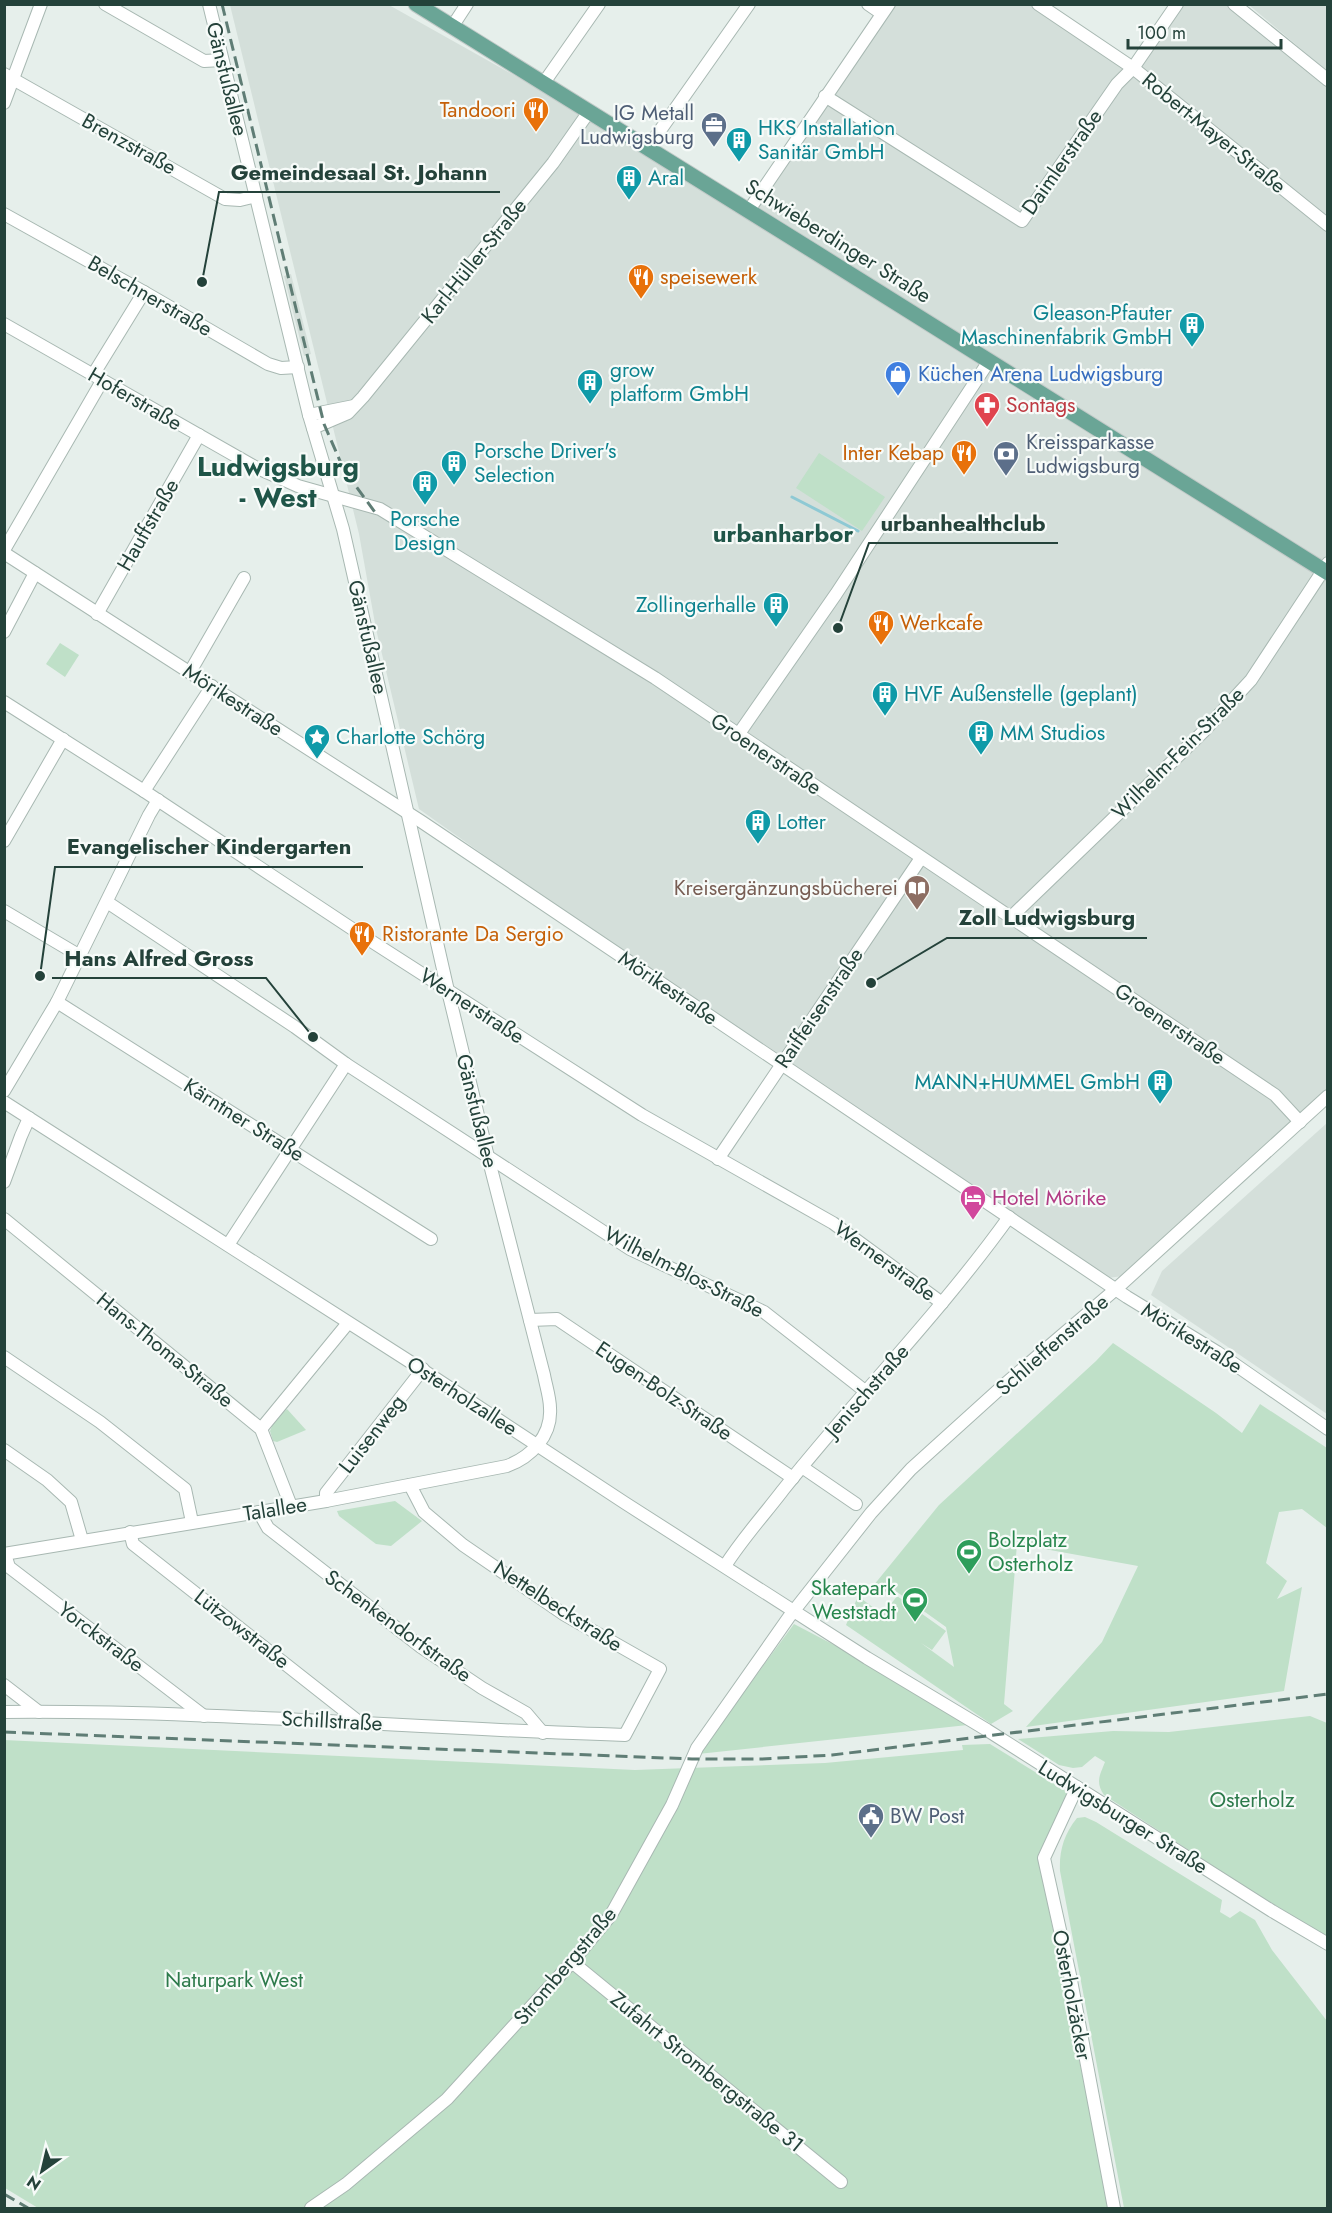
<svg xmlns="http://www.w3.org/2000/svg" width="1332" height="2213" viewBox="0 0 1332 2213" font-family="Jost,sans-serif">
  <rect width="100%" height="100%" fill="#e6efeb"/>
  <!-- built -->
  <g fill="#d4dfda">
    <polygon points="230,5 389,5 756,211 893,5 1036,5 1129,69 1173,5 1227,5 1327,87 1327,1096 1132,1275 1107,1278 567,914 419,809 376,629 359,534"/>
    <polygon points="1249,5 1327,5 1327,71"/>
    <polygon points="291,274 311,354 304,356 284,276"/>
    <polygon points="1327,1123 1327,1414 1151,1295 1162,1271"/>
  </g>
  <!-- green -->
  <g fill="#bfe0c8">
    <polygon points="819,453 885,497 862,531 796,488"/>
    <polygon points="60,643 79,655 65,677 46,664"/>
    <polygon points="1113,1343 1216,1413 1242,1433 1260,1404 1327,1448 1327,1528 1302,1509 1279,1512 1266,1563 1287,1581 1277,1599 1302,1587 1284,1691 1026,1727 1102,1642 1138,1566 1017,1544 1004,1704 1013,1711 991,1724 846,1625 858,1596 883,1615 897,1596 946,1631 932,1650 921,1643 954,1667 946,1627 897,1592 869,1591 939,1505 1096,1361"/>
    <polygon points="287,1409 306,1430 277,1442 273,1441 270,1431 275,1419"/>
    <polygon points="395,1501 422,1521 391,1546 376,1544 339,1516 337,1511"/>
    <polygon points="794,1624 905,1682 977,1724 698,1754"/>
    <path d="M1310,1716L1327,1723V1937L1244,1886L1104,1795C1095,1782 1100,1775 1105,1762L1095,1756L1082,1767L1073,1768L1059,1765L1018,1739L1113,1731L1169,1732Z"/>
    <polygon points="4,1740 635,1770 825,1763 963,1750 962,1745 990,1744 1069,1793 1038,1855 1109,2208 38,2208 5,2188"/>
    <path d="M1085,1817L1096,1822L1222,1900L1220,1912L1230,1918L1240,1911L1255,1920L1272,1950L1327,2021V2208H1124L1060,1871C1059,1851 1064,1834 1077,1818Z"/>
  </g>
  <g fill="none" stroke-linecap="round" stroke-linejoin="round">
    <!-- stream -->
    <polyline stroke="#8ec9d4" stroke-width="3" points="792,497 858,531"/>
    <!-- minor casing -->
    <g stroke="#a8b8b2" stroke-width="14">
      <g id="minor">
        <polyline points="105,4 204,61 222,60"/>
        <polyline points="868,4 881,13"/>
        <polyline points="1038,4 1133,68 1328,225"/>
        <polyline points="1234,4 1328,80"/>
        <polyline points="452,27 467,4"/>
        <polyline points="4,74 225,199 240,200 256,196"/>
        <polyline points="543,84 599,4"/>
        <polyline points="825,96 1022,221 1117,84 1133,68 1177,4"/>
        <polyline points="4,103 41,4"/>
        <polyline points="647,149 749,4"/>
        <polyline points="749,210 889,4"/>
        <polyline points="4,214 144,292 268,364 281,368 298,367"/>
        <polyline points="4,324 255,467 298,486 380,509 655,678 1275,1095 1300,1122"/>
        <polyline points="93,375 144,292"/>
        <polyline points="309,415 354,406"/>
        <polyline points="313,428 348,413 363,397 553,163 588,113"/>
        <polyline points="4,550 102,381"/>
        <polyline points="4,553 422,822 1127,1297 1217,1352 1328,1429"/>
        <polyline points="97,614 199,435"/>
        <polyline points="4,632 35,573"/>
        <polyline points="190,672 244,578"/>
        <polyline points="4,702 144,791 357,932 642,1115 833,1223 942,1303"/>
        <polyline points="738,735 836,594 989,361"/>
        <polyline points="144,791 212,686"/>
        <polyline points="4,841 63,739"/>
        <polyline points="107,902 295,1027 346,1064 630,1249 764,1312 865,1391"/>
        <polyline points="4,911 80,956"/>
        <polyline points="1010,918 1203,732 1251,680 1328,563"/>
        <polyline points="57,1002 431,1239"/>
        <polyline points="4,1091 57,1002 149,815 158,800"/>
        <polyline points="4,1102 415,1365 625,1503 867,1658 987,1730 1272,1911 1328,1944"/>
        <polyline points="718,1159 921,858"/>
        <polyline points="4,1182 21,1136 29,1118"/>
        <polyline points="4,1219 261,1429 291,1506"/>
        <polyline points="228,1245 346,1064"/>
        <polyline points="530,1320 557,1319 793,1478"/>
        <polyline points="4,1357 100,1422 185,1489 192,1522"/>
        <polyline points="261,1429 348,1323"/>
        <polyline points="4,1450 47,1480 71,1502 82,1540"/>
        <polyline points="802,1467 856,1504"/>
        <polyline points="326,1501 326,1493 423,1369"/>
        <polyline points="259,1512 268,1528 421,1647 482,1688 526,1713 543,1733"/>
        <polyline points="130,1532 133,1544 359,1722"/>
        <path d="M4,1554L326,1501L507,1466C531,1457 552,1436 550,1408C550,1398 546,1386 544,1375L488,1157L448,991L343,529L309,415L209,4"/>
        <polyline points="5,1554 9,1567 204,1716"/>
        <path d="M725,1566C742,1539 764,1515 783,1490C857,1397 940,1313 1009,1217"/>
        <polyline points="4,1685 39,1712"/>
        <path d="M4,1712C212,1710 418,1729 625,1735L660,1669L565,1615L463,1545L424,1512L410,1485"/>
        <polyline points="1077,1787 1044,1858 1070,1975 1114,2208"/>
        <polyline points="572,1962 841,2182"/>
        <polyline points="311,2208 346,2184 447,2099 572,1962 611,1915 672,1805 697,1748 789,1617 871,1513 911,1469 1005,1384 1116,1289 1328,1096"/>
      </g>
    </g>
    <!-- major casing -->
    <g stroke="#c2cac8" stroke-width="17">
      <path id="major" d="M416,4C720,194 1025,381 1328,573"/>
    </g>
    <!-- minor -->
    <use href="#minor" stroke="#fff" stroke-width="12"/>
    <!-- major -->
    <use href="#major" stroke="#6aa596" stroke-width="15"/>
    <!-- rail -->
    <g stroke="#5f7d75" stroke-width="3" stroke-dasharray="12 6" stroke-linecap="butt">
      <polyline points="222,4 324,424 344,470 377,515"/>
      <polyline points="4,1732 692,1759 762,1759 832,1755 1328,1694"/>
      <polyline points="4,2194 28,2208"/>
    </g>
  </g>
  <!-- icons -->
  <defs>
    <g id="restaurant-pin" transform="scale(1.35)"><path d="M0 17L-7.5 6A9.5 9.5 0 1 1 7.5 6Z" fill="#e8710a" stroke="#f7fbf9"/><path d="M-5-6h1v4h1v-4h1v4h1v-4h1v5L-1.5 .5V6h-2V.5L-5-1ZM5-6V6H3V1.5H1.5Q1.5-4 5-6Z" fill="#fff"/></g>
    <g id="office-pin" transform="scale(1.35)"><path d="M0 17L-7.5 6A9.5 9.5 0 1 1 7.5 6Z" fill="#5c6f8a" stroke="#f7fbf9"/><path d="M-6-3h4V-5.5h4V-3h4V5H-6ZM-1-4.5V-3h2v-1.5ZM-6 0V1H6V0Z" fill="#fff"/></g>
    <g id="building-pin" transform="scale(1.35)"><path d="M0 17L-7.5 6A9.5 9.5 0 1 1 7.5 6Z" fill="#0f9aa8" stroke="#f7fbf9"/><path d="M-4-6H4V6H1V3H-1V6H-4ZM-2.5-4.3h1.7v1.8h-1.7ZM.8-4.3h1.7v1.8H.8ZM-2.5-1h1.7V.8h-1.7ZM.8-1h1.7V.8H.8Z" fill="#fff"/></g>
    <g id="shop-pin" transform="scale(1.35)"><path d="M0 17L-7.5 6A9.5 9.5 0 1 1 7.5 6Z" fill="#3f7fe0" stroke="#f7fbf9"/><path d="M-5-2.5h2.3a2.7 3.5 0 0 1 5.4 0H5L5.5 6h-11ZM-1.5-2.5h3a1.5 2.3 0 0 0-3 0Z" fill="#fff"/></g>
    <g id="pharmacy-pin" transform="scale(1.35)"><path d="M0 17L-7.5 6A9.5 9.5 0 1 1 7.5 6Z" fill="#e0444e" stroke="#f7fbf9"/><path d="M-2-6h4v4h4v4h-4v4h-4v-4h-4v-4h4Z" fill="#fff"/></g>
    <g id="bank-pin" transform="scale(1.35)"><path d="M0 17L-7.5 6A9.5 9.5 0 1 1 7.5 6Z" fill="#5c6f8a" stroke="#f7fbf9"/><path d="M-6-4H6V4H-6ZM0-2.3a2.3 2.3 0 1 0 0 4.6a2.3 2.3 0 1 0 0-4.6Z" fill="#fff"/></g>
    <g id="sight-pin" transform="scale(1.35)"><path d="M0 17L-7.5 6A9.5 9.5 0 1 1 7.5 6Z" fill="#0f9aa8" stroke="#f7fbf9"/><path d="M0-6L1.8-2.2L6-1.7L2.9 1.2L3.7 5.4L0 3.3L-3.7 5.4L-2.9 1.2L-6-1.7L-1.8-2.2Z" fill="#fff"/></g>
    <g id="library-pin" transform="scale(1.35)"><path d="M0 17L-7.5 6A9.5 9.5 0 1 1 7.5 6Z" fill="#8d6e63" stroke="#f7fbf9"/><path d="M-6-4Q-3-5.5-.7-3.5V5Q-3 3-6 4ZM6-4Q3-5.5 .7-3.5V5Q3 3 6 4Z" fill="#fff"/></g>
    <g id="hotel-pin" transform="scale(1.35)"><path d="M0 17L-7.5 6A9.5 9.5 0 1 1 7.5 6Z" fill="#d1479c" stroke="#f7fbf9"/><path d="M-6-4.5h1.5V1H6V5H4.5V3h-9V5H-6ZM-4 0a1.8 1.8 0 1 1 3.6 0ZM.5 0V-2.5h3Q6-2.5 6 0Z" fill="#fff"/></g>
    <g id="stadium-pin" transform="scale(1.35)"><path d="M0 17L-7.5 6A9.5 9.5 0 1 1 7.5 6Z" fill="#2e9e5b" stroke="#f7fbf9"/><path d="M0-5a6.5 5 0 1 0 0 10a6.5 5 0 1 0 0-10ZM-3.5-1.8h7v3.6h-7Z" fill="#fff"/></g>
    <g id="civic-pin" transform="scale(1.35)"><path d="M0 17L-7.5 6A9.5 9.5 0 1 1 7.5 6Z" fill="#5c6f8a" stroke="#f7fbf9"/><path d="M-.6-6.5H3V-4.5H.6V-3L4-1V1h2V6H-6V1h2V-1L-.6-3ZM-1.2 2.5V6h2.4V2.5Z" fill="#fff"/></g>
  </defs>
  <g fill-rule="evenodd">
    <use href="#restaurant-pin" x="536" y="110"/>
    <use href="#office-pin" x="714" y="125"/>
    <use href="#building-pin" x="739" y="140"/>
    <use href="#building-pin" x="629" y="178"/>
    <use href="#restaurant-pin" x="641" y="277"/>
    <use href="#building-pin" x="1192" y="325"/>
    <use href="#shop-pin" x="898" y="374"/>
    <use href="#building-pin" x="590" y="382"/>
    <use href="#pharmacy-pin" x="987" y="405"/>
    <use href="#restaurant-pin" x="964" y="453"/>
    <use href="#bank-pin" x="1006" y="454"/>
    <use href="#building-pin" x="454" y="463"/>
    <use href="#building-pin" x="425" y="483"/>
    <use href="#building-pin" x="776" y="605"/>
    <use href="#restaurant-pin" x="881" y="623"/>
    <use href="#building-pin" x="885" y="694"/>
    <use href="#building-pin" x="981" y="733"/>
    <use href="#sight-pin" x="317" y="737"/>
    <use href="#building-pin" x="758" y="822"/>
    <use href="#library-pin" x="917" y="888"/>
    <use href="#restaurant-pin" x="362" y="934"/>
    <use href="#building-pin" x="1160" y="1082"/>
    <use href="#hotel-pin" x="973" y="1198"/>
    <use href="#stadium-pin" x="969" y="1552"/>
    <use href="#stadium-pin" x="915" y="1600"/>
    <use href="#civic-pin" x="871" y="1816"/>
  </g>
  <g text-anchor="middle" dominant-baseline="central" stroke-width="4.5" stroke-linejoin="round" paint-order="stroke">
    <!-- street labels -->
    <g font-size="21" fill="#24423a" stroke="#f7fbf9">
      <text transform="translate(227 79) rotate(76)">Gänsfußallee</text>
      <text transform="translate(1214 133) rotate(39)">Robert-Mayer-Straße</text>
      <text transform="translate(129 144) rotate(29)">Brenzstraße</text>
      <text transform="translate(1062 162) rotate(-55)">Daimlerstraße</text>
      <text transform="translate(838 241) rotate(32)">Schwieberdinger Straße</text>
      <text transform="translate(474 261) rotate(-51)">Karl-Hüller-Straße</text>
      <text transform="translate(150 296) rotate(30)">Belschnerstraße</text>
      <text transform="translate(135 399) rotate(30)">Hoferstraße</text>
      <text transform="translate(148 525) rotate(-60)">Hauffstraße</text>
      <text transform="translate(368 637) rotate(77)">Gänsfußallee</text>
      <text transform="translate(233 700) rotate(33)">Mörikestraße</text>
      <text transform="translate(1178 753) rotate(-45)">Wilhelm-Fein-Straße</text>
      <text transform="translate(766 754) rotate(34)">Groenerstraße</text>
      <text transform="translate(668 988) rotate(34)">Mörikestraße</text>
      <text transform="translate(472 1006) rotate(33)">Wernerstraße</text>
      <text transform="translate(819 1008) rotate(-56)">Raiffeisenstraße</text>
      <text transform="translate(1170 1024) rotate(34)">Groenerstraße</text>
      <text transform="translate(477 1111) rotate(76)">Gänsfußallee</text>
      <text transform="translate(244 1120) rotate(32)">Kärntner Straße</text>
      <text transform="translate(885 1261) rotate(36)">Wernerstraße</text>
      <text transform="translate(684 1272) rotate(27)">Wilhelm-Blos-Straße</text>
      <text transform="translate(1192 1338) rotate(32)">Mörikestraße</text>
      <text transform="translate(1052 1345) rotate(-41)">Schlieffenstraße</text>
      <text transform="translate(165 1350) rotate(39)">Hans-Thoma-Straße</text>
      <text transform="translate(664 1391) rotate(34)">Eugen-Bolz-Straße</text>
      <text transform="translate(867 1391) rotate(-49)">Jenischstraße</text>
      <text transform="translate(462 1396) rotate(33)">Osterholzallee</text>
      <text transform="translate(372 1434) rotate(-52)">Luisenweg</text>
      <text transform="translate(275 1509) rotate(-9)">Talallee</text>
      <text transform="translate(558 1606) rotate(33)">Nettelbeckstraße</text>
      <text transform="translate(398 1626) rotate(36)">Schenkendorfstraße</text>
      <text transform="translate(242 1629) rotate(38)">Lützowstraße</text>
      <text transform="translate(101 1637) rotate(37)">Yorckstraße</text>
      <text transform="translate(332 1721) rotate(3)">Schillstraße</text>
      <text transform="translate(1123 1817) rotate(32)">Ludwigsburger Straße</text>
      <text transform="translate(565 1966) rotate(-50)">Strombergstraße</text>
      <text transform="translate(1072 1995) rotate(79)">Osterholzäcker</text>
      <text transform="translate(707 2072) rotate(39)">Zufahrt Strombergstraße 31</text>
    </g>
    <!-- food labels -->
    <g font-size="21" fill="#c56008" stroke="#f7fbf9" text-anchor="start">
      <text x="516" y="110" text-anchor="end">Tandoori</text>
      <text x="660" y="277">speisewerk</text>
      <text x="944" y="453" text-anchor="end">Inter Kebap</text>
      <text x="900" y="623">Werkcafe</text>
      <text x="382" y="934">Ristorante Da Sergio</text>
    </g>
    <!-- service labels -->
    <g font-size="21" fill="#4e5e75" stroke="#f7fbf9" text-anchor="start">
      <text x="694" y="113" text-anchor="end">IG Metall<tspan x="694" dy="24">Ludwigsburg</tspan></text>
      <text x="1026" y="442">Kreissparkasse<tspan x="1026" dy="24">Ludwigsburg</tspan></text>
      <text x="890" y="1816">BW Post</text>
    </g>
    <!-- culture labels -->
    <g font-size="21" fill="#0d838f" stroke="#f7fbf9" text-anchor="start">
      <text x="758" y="128">HKS Installation<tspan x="758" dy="24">Sanitär GmbH</tspan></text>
      <text x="648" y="178">Aral</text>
      <text x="1172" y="313" text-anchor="end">Gleason-Pfauter<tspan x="1172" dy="24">Maschinenfabrik GmbH</tspan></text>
      <text x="610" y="370">grow<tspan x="610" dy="24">platform GmbH</tspan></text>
      <text x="474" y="451">Porsche Driver's<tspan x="474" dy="24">Selection</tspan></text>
      <text x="425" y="519" text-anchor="middle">Porsche<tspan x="425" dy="24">Design</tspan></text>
      <text x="756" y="605" text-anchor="end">Zollingerhalle</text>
      <text x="904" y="694">HVF Außenstelle (geplant)</text>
      <text x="1000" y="733">MM Studios</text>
      <text x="336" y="737">Charlotte Schörg</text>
      <text x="777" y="822">Lotter</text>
      <text x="1140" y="1082" text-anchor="end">MANN+HUMMEL GmbH</text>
    </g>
    <!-- shop labels -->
    <g font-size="21" fill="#366cbe" stroke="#f7fbf9" text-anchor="start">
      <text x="918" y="374">Küchen Arena Ludwigsburg</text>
    </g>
    <!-- health labels -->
    <g font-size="21" fill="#be3a42" stroke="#f7fbf9" text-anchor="start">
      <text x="1006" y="405">Sontags</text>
    </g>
    <!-- education labels -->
    <g font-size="21" fill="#785e54" stroke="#f7fbf9" text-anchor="end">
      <text x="898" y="888">Kreisergänzungsbücherei</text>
    </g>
    <!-- hotel labels -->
    <g font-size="21" fill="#b23c85" stroke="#f7fbf9" text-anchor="start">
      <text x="992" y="1198">Hotel Mörike</text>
    </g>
    <!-- leisure labels -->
    <g font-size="21" fill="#27864d" stroke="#f7fbf9" text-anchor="start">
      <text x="988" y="1540">Bolzplatz<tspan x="988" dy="24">Osterholz</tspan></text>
      <text x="896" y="1588" text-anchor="end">Skatepark<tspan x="896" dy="24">Weststadt</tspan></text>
    </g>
    <!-- park labels -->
    <g font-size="21" fill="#2d7a4b" stroke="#f7fbf9">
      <text x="1252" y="1800">Osterholz</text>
      <text x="234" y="1980">Naturpark West</text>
    </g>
    <!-- quarter labels -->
    <g font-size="24" font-weight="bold" fill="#1f5548" stroke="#f7fbf9">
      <text x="783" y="533">urbanharbor</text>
    </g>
    <!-- district labels -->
    <g font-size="27" font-weight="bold" fill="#1f5548" stroke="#f7fbf9">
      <text x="278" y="466">Ludwigsburg<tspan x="278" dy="31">- West</tspan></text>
    </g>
  </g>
  <!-- callouts -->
  <path fill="none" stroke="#24423a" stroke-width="2" d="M202 282L219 192H500M838 628L869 543H1058M40 976L55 867H363M871 983L947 938H1147M313 1037L266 978H52"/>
  <g fill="#24423a" stroke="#f7fbf9" stroke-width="2">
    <circle cx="202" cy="282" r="6"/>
    <circle cx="838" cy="628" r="6"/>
    <circle cx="40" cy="976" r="6"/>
    <circle cx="871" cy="983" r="6"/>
    <circle cx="313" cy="1037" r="6"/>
  </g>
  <g font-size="22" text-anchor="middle" font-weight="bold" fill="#24423a" stroke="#f7fbf9" stroke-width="4.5" stroke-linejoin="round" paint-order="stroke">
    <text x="359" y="180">Gemeindesaal St. Johann</text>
    <text x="963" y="531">urbanhealthclub</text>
    <text x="209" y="854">Evangelischer Kindergarten</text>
    <text x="1047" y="925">Zoll Ludwigsburg</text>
    <text x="159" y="966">Hans Alfred Gross</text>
  </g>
  <!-- border -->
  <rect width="1332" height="2213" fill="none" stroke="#24423a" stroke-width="12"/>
  <!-- north arrow -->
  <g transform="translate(42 2171) rotate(214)" stroke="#f7fbf9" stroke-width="4.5" paint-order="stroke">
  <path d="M0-4.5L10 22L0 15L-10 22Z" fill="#24423a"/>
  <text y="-9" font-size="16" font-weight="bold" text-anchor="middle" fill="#24423a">N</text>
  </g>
  <!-- scale -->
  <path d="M1128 39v9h153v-9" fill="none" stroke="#24423a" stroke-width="3"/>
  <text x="1137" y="39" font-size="18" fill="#24423a" stroke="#f7fbf9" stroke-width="4.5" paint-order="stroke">100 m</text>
</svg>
